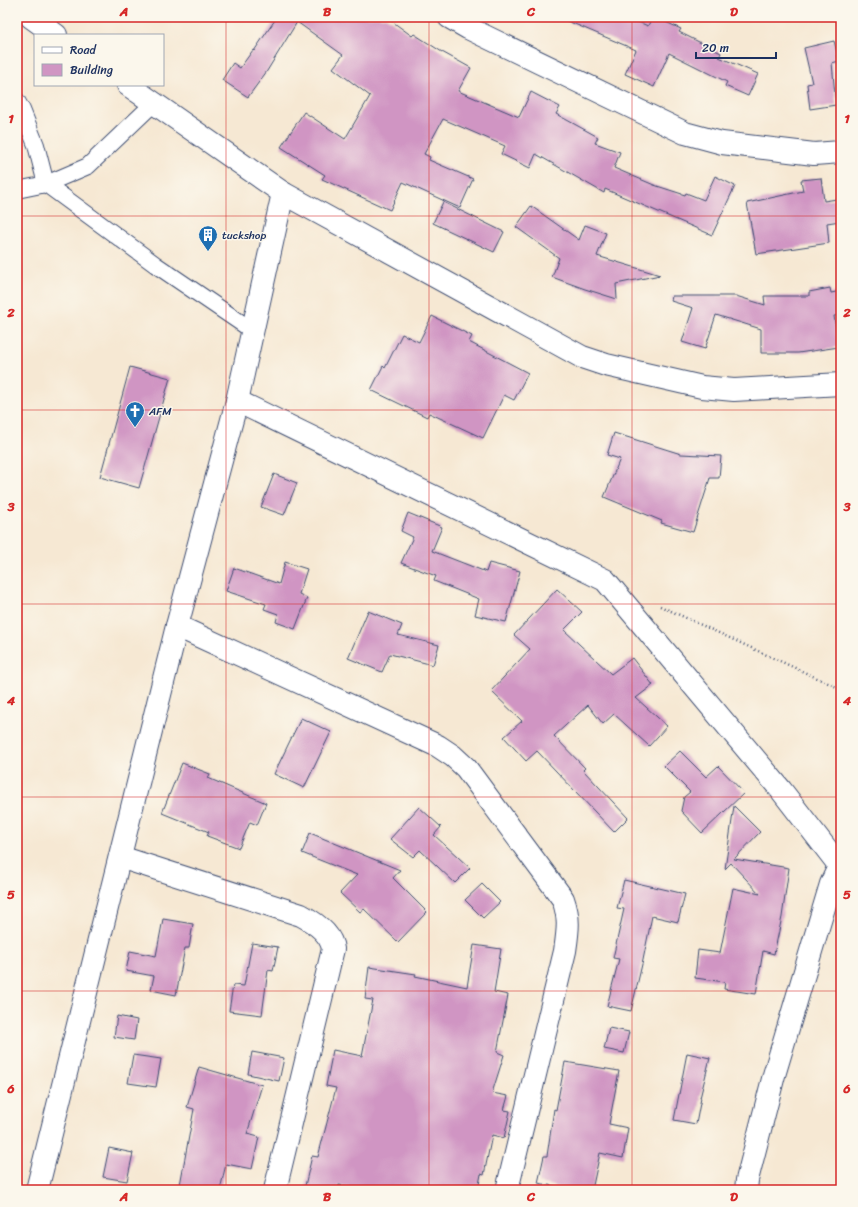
<svg xmlns="http://www.w3.org/2000/svg" width="858" height="1207" viewBox="0 0 858 1207" font-family="Sriracha,sans-serif">
  <rect width="100%" height="100%" fill="#fbf7ec"/>
  <filter id="ink" filterUnits="userSpaceOnUse"><feTurbulence type="fractalNoise" baseFrequency=".025" numOctaves="2"/><feDisplacementMap in="SourceGraphic" scale="8" xChannelSelector="R" yChannelSelector="G"/><feConvolveMatrix kernelMatrix="1 2 1 2 8 2 1 2 1" color-interpolation-filters="sRGB"/></filter>
  <filter id="wash" filterUnits="userSpaceOnUse"><feTurbulence type="fractalNoise" baseFrequency=".012" numOctaves="4" result="noise"/><feDisplacementMap in="SourceGraphic" scale="16" xChannelSelector="R" yChannelSelector="G"/><feGaussianBlur stdDeviation="0.9" result="paint"/><feColorMatrix in="noise" values="0 0 0 0 0 0 0 0 0 0 0 0 0 0 0 0 0 1.4 0 .05"/><feComposite in="paint" operator="in"/></filter>
  <g filter="url(#wash)">
    <rect width="100%" height="100%" fill="#f6e8d3"/>
    <g id="blocks">
      <!-- building -->
      <g fill="#d095c3">
        <polygon points="277,17 386,17 412,36 414,34 442,52 471,68 458,91 519,117 531,92 560,107 556,114 598,137 595,143 620,152 614,168 654,185 685,195 686,193 704,200 715,176 735,186 712,235 605,189 604,193 536,154 530,168 501,154 505,146 443,119 424,154 430,157 429,160 473,179 460,208 403,182 390,210 322,179 325,175 281,147 304,112 345,139 370,96 333,68 343,55 297,22 267,71 248,97 222,80 233,63 240,68 253,50 254,51"/>
        <polygon points="558,17 626,17 648,26 652,17 655,17 681,29 679,32 721,53 719,57 758,74 748,96 725,86 727,82 669,53 654,87 625,74 636,50"/>
        <polygon points="834,41 839,61 832,63 836,105 810,109 807,84 812,83 804,48"/>
        <polygon points="821,178 824,201 837,199 840,221 827,223 829,243 756,254 747,203 803,191 801,180"/>
        <polygon points="443,202 504,232 494,252 433,223"/>
        <polygon points="531,206 579,240 585,225 606,233 597,256 660,275 616,284 617,299 585,289 552,277 559,258 516,227"/>
        <polygon points="830,288 831,293 841,291 841,315 834,316 839,347 798,353 761,353 761,329 716,315 705,349 682,342 693,308 671,301 672,296 736,296 765,305 764,296 809,296 809,292"/>
        <polygon points="432,316 472,336 469,342 528,373 514,400 504,395 483,438 429,413 427,417 371,390 383,366 385,368 402,334 419,342"/>
        <polygon points="130,367 170,378 139,488 100,477"/>
        <polygon points="614,433 681,454 721,456 719,478 710,478 693,532 661,523 662,521 604,497 620,459 607,455"/>
        <polygon points="274,474 297,483 284,515 261,507"/>
        <polygon points="408,513 442,527 432,551 486,572 489,563 520,571 506,622 475,615 479,599 434,581 436,576 401,563 413,537 401,531"/>
        <polygon points="285,562 307,569 299,594 307,598 295,629 276,622 278,614 264,609 266,604 226,591 234,568 279,584"/>
        <polygon points="557,589 582,612 564,630 611,674 632,658 653,685 636,698 667,726 649,746 614,714 603,724 588,705 554,736 585,768 583,770 628,818 614,832 537,751 526,761 504,737 522,721 491,691 530,649 514,635"/>
        <polygon points="368,611 402,625 398,635 439,645 433,665 390,654 382,672 348,658"/>
        <polygon points="301,718 331,732 304,788 274,774"/>
        <polygon points="680,751 706,777 718,766 744,793 702,833 681,811 684,797 690,792 664,766"/>
        <polygon points="182,763 210,774 208,778 266,803 257,825 250,822 239,848 207,836 209,832 162,813"/>
        <polygon points="734,806 760,832 734,859 789,868 782,917 774,954 763,951 756,994 724,989 725,982 695,978 698,950 720,953 733,888 760,894 731,863 725,869"/>
        <polygon points="419,807 441,827 434,835 470,868 455,883 420,850 413,857 390,839"/>
        <polygon points="310,833 400,870 393,878 427,912 398,942 364,909 360,912 340,893 357,875 302,853"/>
        <polygon points="624,880 685,894 678,922 652,916 643,960 631,1011 607,1006 619,959 613,958 624,909 617,908"/>
        <polygon points="482,884 500,902 483,918 465,900"/>
        <polygon points="163,919 193,924 189,948 185,948 176,995 151,990 154,976 126,971 130,951 156,956"/>
        <polygon points="252,943 278,947 273,971 268,970 262,1015 229,1011 233,985 244,986"/>
        <polygon points="474,945 501,949 494,992 508,995 497,1052 504,1055 492,1093 508,1096 504,1110 510,1111 504,1138 492,1135 484,1175 481,1174 478,1190 361,1190 339,1185 338,1190 304,1190 312,1156 318,1157 336,1088 326,1086 333,1050 362,1056 373,1000 365,999 369,967 416,974 415,976 467,987"/>
        <polygon points="117,1016 137,1020 134,1040 114,1037"/>
        <polygon points="609,1028 629,1032 624,1053 604,1049"/>
        <polygon points="252,1052 284,1058 279,1081 248,1074"/>
        <polygon points="687,1053 710,1058 700,1098 701,1098 696,1124 674,1120"/>
        <polygon points="133,1055 161,1059 156,1087 128,1083"/>
        <polygon points="565,1062 619,1071 609,1124 628,1128 623,1158 600,1153 592,1190 574,1190 538,1183 544,1156 547,1156 554,1109 556,1110"/>
        <polygon points="199,1067 262,1085 247,1134 259,1137 252,1169 226,1164 220,1190 206,1190 180,1185 194,1109 187,1107"/>
        <polygon points="109,1148 133,1153 127,1181 103,1177"/>
      </g>
    </g>
  </g>
  <g filter="url(#ink)">
    <use href="#blocks" fill-opacity="0" stroke="#3c4b70" stroke-width="1"/>
    <g fill="none" stroke-linecap="round" stroke-linejoin="round">
      <!-- service casing -->
      <g stroke="#3c4b70" stroke-width="18">
        <g id="service">
          <polyline points="17,101 22,110 36,145 46,184 156,265 253,331"/>
          <polyline points="17,190 46,184 88,166 154,103"/>
        </g>
      </g>
      <!-- minor casing -->
      <g stroke="#3c4b70" stroke-width="24">
        <g id="minor">
          <polyline points="31,17 56,35"/>
          <polyline points="449,17 468,28 685,133 722,143 814,154 841,152"/>
          <polyline points="128,85 283,193 582,357 606,365 702,387 734,390 841,384"/>
          <polyline points="237,401 605,580 781,790 839,865"/>
          <path d="M177,626L438,746L453,756L466,768L563,899C570,919 568,930 565,951L507,1190"/>
          <path d="M120,857L301,915C314,922 331,933 333,949L275,1190"/>
          <polyline points="37,1190 177,626 237,401 283,193"/>
          <polyline points="746,1190 747,1180 774,1075 831,884 841,862"/>
        </g>
      </g>
      <!-- path -->
      <polyline stroke="#3c4b70" stroke-width="2.5" stroke-dasharray="1 3" stroke-linecap="butt" points="660,606 841,689"/>
      <!-- service -->
      <use href="#service" stroke="#fff" stroke-width="16"/>
      <!-- minor -->
      <use href="#minor" stroke="#fff" stroke-width="22"/>
    </g>
  </g>
  <!-- grid -->
  <path fill="none" stroke="#d62828" stroke-width="1" stroke-opacity="0.55" d="M226,17V1190M429,17V1190M632,17V1190M17,216H841M17,410H841M17,604H841M17,797H841M17,991H841"/>
  <!-- icons -->
  <defs>
    <g id="building-pin" transform="scale(1)"><path d="M0 17L-7.5 6A9.5 9.5 0 1 1 7.5 6Z" fill="#1f6fb2" stroke="#fbf7ec"/><path d="M-4-6H4V6H1V3H-1V6H-4ZM-2.5-4.3h1.7v1.8h-1.7ZM.8-4.3h1.7v1.8H.8ZM-2.5-1h1.7V.8h-1.7ZM.8-1h1.7V.8H.8Z" fill="#fff"/></g>
    <g id="church-pin" transform="scale(1)"><path d="M0 17L-7.5 6A9.5 9.5 0 1 1 7.5 6Z" fill="#1f6fb2" stroke="#fbf7ec"/><path d="M-1.2-6h2.4v3.5h3.3v2.4h-3.3V6h-2.4V-.1h-3.3v-2.4h3.3Z" fill="#fff"/></g>
  </defs>
  <g fill-rule="evenodd">
    <use href="#building-pin" x="208" y="235"/>
    <use href="#church-pin" x="135" y="411"/>
  </g>
  <g text-anchor="middle" dominant-baseline="central" stroke-width="3" stroke-linejoin="round" paint-order="stroke">
    <!-- poi labels -->
    <g font-size="11" fill="#1b2f5e" stroke="#fbf7ec" text-anchor="start">
      <text x="222" y="235">tuckshop</text>
      <text x="149" y="411">AFM</text>
    </g>
  </g>
  <!-- margin -->
  <rect width="858" height="1207" fill="none" stroke="#fbf7ec" stroke-width="44"/>
  <!-- legend -->
  <rect x="34" y="34" width="130" height="52" fill="#fbf7ec" stroke="#a1a7b3"/>
  <rect x="42" y="47" width="20" height="6" fill="#ffffff" stroke="#a1a7b3"/>
  <text x="70" y="54" font-size="12" fill="#1b2f5e">Road</text>
  <rect x="42" y="64" width="20" height="12" fill="#d095c3" stroke="#a1a7b3"/>
  <text x="70" y="74" font-size="12" fill="#1b2f5e">Building</text>
  <!-- scale -->
  <path d="M696 52v6h80v-6" fill="none" stroke="#1b2f5e" stroke-width="2"/>
  <text x="702" y="52" font-size="12" fill="#1b2f5e" stroke="#fbf7ec" stroke-width="3" paint-order="stroke">20 m</text>
  <rect x="22" y="22" width="814" height="1163" fill="none" stroke="#d62828" stroke-width="1.5"/>
  <g font-size="13" text-anchor="middle" font-weight="bold" fill="#d62828">
    <text x="124" y="16">A</text>
    <text x="327" y="16">B</text>
    <text x="531" y="16">C</text>
    <text x="734" y="16">D</text>
    <text x="11" y="123">1</text>
    <text x="847" y="123">1</text>
    <text x="11" y="317">2</text>
    <text x="847" y="317">2</text>
    <text x="11" y="511">3</text>
    <text x="847" y="511">3</text>
    <text x="11" y="705">4</text>
    <text x="847" y="705">4</text>
    <text x="11" y="899">5</text>
    <text x="847" y="899">5</text>
    <text x="11" y="1093">6</text>
    <text x="847" y="1093">6</text>
    <text x="124" y="1201">A</text>
    <text x="327" y="1201">B</text>
    <text x="531" y="1201">C</text>
    <text x="734" y="1201">D</text>
  </g>
</svg>
